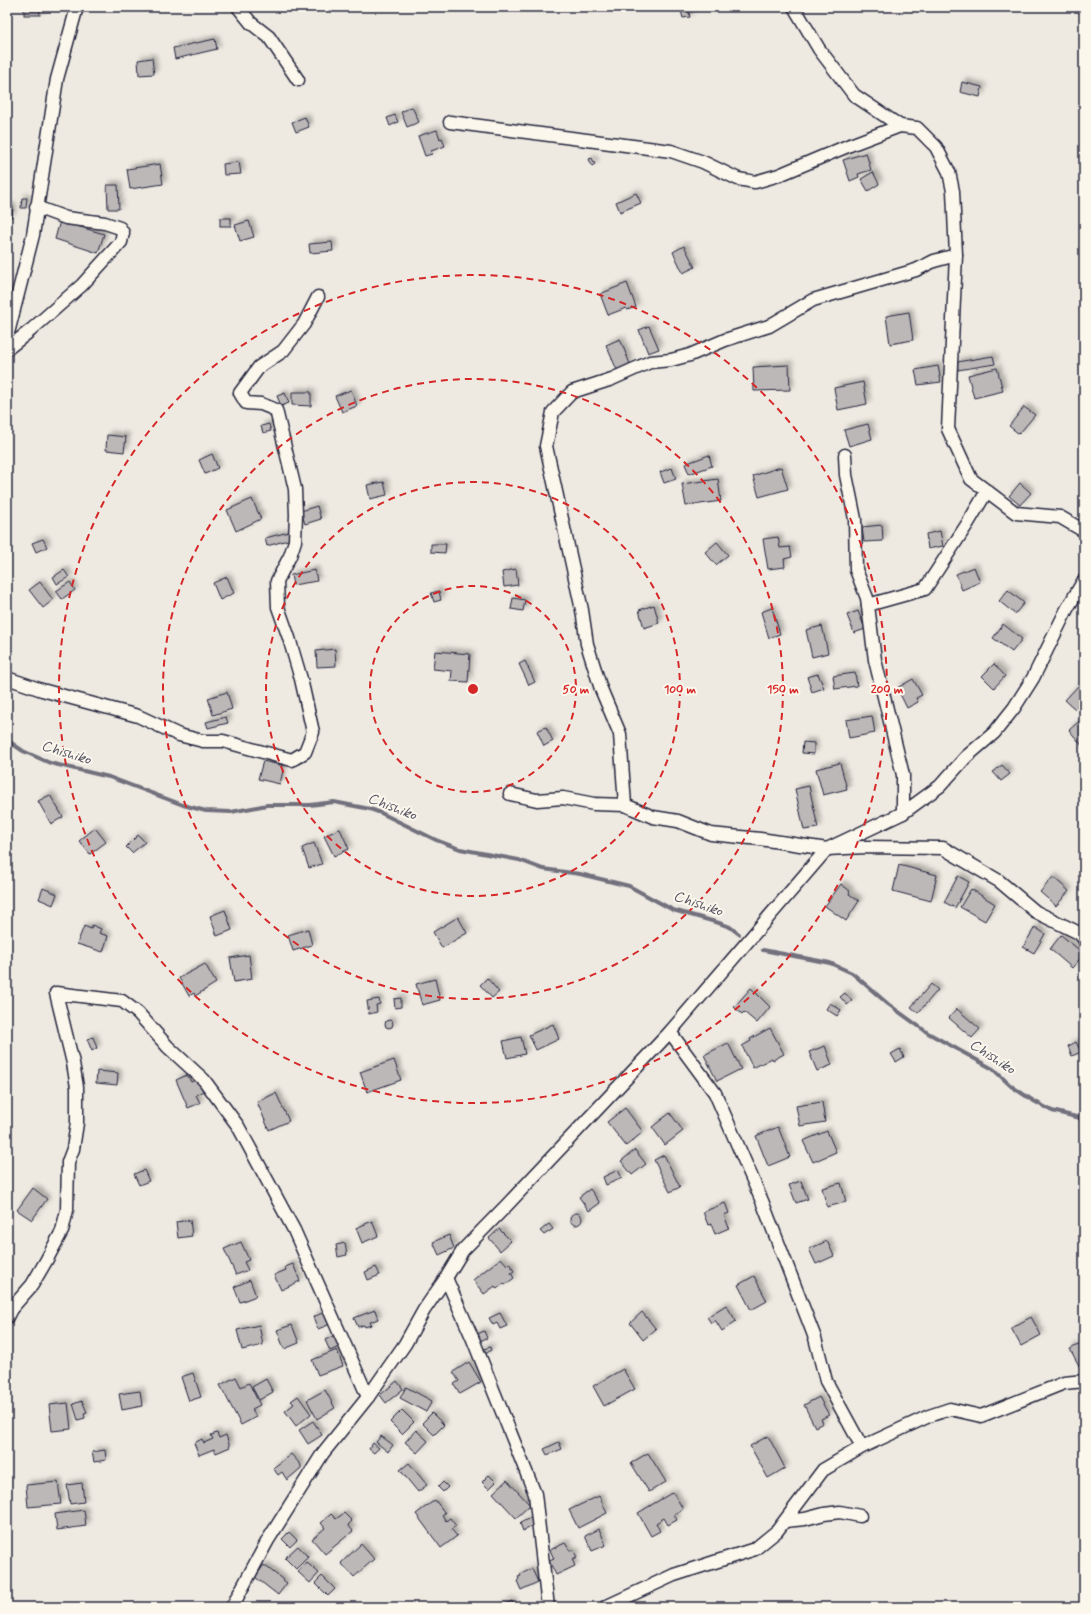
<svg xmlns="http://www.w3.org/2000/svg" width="1091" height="1614" viewBox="0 0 1091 1614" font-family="Mynerve,sans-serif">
  <defs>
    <filter id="shadow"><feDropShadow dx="3.5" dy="-3.5" stdDeviation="2" flood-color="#0004"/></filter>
  </defs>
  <rect width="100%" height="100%" fill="#eeeae2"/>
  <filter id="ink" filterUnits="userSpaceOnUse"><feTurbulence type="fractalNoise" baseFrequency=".025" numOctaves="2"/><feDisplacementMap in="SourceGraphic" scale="8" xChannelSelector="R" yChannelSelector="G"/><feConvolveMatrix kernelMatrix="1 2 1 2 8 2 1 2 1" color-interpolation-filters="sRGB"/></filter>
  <g filter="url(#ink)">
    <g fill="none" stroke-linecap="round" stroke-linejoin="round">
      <!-- stream -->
      <g stroke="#716f7c" stroke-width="4">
        <polyline points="7,740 23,751 50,763 109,777 183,805 206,811 231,812 267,805 310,805 334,802 370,809 381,813 436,840 460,849 519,860 543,869 580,874 629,886 673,910 719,923 730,927 739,934"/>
        <polyline points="763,950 830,963 852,973 888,1004 928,1033 993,1069 1011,1086 1032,1100 1052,1111 1084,1119"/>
      </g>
    </g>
    <!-- building -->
    <g fill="#bcb8b8" stroke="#22223b" filter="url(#shadow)">
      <rect x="24" y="7" width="16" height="8"/>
      <polygon points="688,8 690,17 683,18 681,11"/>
      <polygon points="215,39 217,49 175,59 173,48"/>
      <polygon points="152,58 154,74 139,75 138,60"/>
      <polygon points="962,82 982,87 980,97 960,92"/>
      <polygon points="412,107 419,122 407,127 401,112"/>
      <polygon points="395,115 398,122 390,126 387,118"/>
      <polygon points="305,117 309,127 296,132 292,122"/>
      <polygon points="437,130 440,139 442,138 445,146 431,151 432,154 425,156 418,136"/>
      <polygon points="866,153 871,170 858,174 859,177 850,181 843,160"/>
      <polygon points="592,158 595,164 592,166 589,159"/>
      <polygon points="239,162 241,174 224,175 223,164"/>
      <polygon points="160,164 163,184 130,189 127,169"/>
      <polygon points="873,172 879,184 868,191 861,179"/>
      <polygon points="107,185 118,185 119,209 108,209"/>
      <polygon points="636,193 641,203 620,212 616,202"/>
      <polygon points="22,198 27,198 26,208 21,208"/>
      <polygon points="7,206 13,207 12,217 7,216"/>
      <rect x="220" y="218" width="11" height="8"/>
      <polygon points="60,221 104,234 98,253 55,239"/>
      <polygon points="249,221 254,237 240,241 235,225"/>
      <polygon points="332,242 333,251 310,253 309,244"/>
      <polygon points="684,246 695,267 683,273 673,252"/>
      <polygon points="627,283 636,307 627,310 626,308 608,315 600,294"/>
      <polygon points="909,312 913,340 890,344 886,316"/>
      <polygon points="649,326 659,349 648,353 639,330"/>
      <polygon points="620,339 630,364 617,370 606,345"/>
      <polygon points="993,356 995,364 958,370 957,362"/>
      <polygon points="789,365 790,390 754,391 753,367"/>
      <polygon points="938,366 941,382 918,385 915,370"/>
      <polygon points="997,368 1003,391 974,398 968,375"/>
      <polygon points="863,382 867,404 838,410 834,388"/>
      <polygon points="351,390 357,406 342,412 335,396"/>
      <polygon points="292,392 311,392 311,406 292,405"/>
      <polygon points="285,393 289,403 281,406 277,396"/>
      <polygon points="1024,407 1035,415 1019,434 1009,426"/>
      <polygon points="269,424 271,431 263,433 261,426"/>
      <polygon points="868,424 872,439 849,446 844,430"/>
      <polygon points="107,435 126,437 124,452 106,450"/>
      <polygon points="212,454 218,468 205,474 199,460"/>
      <polygon points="709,455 712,466 689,474 685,464"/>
      <polygon points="781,467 788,489 759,497 753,476"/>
      <polygon points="672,468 676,479 664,483 660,472"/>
      <polygon points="718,479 721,501 686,506 682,484"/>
      <polygon points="384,482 387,495 370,499 367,485"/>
      <polygon points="1020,483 1031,493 1020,505 1009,496"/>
      <polygon points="252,499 261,519 236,531 227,510"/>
      <polygon points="317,506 321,519 305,524 301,511"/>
      <polygon points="882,525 883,541 864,542 862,527"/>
      <polygon points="940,531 943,546 928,549 926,534"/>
      <polygon points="289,532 291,539 267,546 265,538"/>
      <polygon points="778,537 780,548 790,547 792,557 784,559 785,567 768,569 763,539"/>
      <polygon points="43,539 47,547 36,552 32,543"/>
      <polygon points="717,542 728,555 716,565 705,552"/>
      <polygon points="431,544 446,544 445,553 431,552"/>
      <polygon points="974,567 980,582 962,590 956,574"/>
      <polygon points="516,569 518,585 504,587 502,572"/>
      <polygon points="64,570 69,577 57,584 53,577"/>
      <polygon points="315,570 317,581 293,585 291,575"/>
      <polygon points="227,577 234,593 220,600 213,583"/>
      <polygon points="40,582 53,600 43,608 29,590"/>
      <polygon points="70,582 75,590 62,599 56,591"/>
      <polygon points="1008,590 1024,603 1015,614 999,601"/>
      <polygon points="439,591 441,600 434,602 431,593"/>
      <polygon points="513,598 525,600 523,611 511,609"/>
      <polygon points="654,605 659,623 644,628 639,610"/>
      <polygon points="772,608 780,634 769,638 761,612"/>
      <polygon points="858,611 865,629 854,633 847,615"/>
      <polygon points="1003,624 1022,639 1012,652 993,638"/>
      <polygon points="822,626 828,653 812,657 806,630"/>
      <polygon points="335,649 336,666 317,667 316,651"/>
      <polygon points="435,651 470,654 468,682 451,681 452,671 433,669"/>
      <polygon points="525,661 535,682 529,685 519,664"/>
      <polygon points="994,664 1005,676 994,688 982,676"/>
      <polygon points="855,673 857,686 835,689 833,676"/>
      <polygon points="818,674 824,688 812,692 807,677"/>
      <polygon points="913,679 922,695 916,698 918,702 907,708 897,688"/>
      <polygon points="1078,686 1084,693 1084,700 1075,709 1065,700"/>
      <polygon points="227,692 232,709 213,715 208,698"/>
      <polygon points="872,716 875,733 849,738 846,720"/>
      <polygon points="226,717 228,723 208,728 206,722"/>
      <polygon points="1083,718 1084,720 1084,748 1069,730"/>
      <polygon points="546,727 553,741 544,746 537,731"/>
      <polygon points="803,742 814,743 814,754 802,753"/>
      <polygon points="263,761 284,766 280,784 258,779"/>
      <polygon points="840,763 847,789 823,795 816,769"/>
      <polygon points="1002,765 1010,774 1001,781 993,772"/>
      <polygon points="809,786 818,828 804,830 795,789"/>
      <polygon points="50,795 63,817 51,824 38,801"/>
      <polygon points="95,828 106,842 90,854 79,841"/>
      <polygon points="340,829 349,849 334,856 324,836"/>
      <polygon points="138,835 145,842 132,853 126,847"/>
      <polygon points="314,843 322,864 309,868 302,848"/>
      <polygon points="899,865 937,875 931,901 893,891"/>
      <polygon points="958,876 969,882 955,908 944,902"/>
      <polygon points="1053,877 1069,891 1056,906 1040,892"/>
      <polygon points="841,884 850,891 849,894 859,901 846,921 825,906"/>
      <polygon points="43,888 57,894 53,905 39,899"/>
      <polygon points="971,889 995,904 985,921 960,907"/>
      <polygon points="225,910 232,930 217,936 210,916"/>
      <polygon points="458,917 467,933 442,948 433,932"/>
      <polygon points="92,925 101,929 99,933 108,936 103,952 77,944 84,926 91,929"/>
      <polygon points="1035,927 1045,934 1034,953 1023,947"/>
      <polygon points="308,929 312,945 293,951 288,935"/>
      <polygon points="1061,935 1084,954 1072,968 1050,949"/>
      <polygon points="249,955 252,979 234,982 230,958"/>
      <polygon points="205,964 216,983 195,996 194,993 189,996 179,978"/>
      <polygon points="487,978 499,992 492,998 480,985"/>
      <polygon points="435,979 440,1000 422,1005 416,984"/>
      <polygon points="931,984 938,990 918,1013 911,1007"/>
      <polygon points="751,988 770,1007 757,1023 744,1012 742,1014 734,1007"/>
      <polygon points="845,993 852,1001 847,1005 840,997"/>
      <polygon points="401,998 401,1007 395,1008 394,999"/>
      <polygon points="379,999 380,1004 376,1005 377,1012 369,1014 367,1001"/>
      <polygon points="830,1003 841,1010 837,1016 826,1009"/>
      <polygon points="957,1009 980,1029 972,1038 949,1018"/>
      <circle cx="389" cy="1024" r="4"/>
      <polygon points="553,1024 559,1039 536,1050 529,1035"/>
      <polygon points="770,1028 784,1054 773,1060 772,1058 753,1068 742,1046 751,1041 750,1039"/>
      <polygon points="93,1037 97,1048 92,1051 87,1039"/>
      <polygon points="521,1037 525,1054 507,1058 503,1041"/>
      <polygon points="1076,1042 1081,1052 1072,1056 1068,1046"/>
      <polygon points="728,1043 741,1069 717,1081 704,1055"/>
      <polygon points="825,1046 832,1065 817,1071 809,1052"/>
      <polygon points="900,1049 904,1057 896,1062 891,1054"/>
      <polygon points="394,1060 401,1080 367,1092 360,1072"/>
      <polygon points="97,1071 118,1073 117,1085 96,1083"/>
      <polygon points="187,1075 191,1082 198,1079 203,1091 196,1095 200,1103 188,1108 176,1080"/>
      <polygon points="276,1093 289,1121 269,1130 257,1102"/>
      <polygon points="822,1102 825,1122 800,1126 796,1106"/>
      <polygon points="625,1108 643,1132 626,1146 607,1122"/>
      <polygon points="670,1113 683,1131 665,1145 652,1127"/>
      <polygon points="778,1127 790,1157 768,1166 756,1136"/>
      <polygon points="827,1131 836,1152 813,1162 803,1141"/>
      <polygon points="635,1150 646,1164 632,1175 621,1161"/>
      <polygon points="664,1155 680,1187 670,1192 654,1160"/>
      <polygon points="144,1170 149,1181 139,1185 134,1174"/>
      <polygon points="618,1170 622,1178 606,1185 603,1177"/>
      <polygon points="801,1181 808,1199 796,1203 789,1185"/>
      <polygon points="841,1183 846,1202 827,1207 822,1188"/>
      <polygon points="33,1188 47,1199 32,1220 17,1210"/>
      <polygon points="590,1189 600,1203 589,1211 579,1197"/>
      <polygon points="725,1203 729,1213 724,1215 729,1228 715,1234 711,1224 708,1225 703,1212"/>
      <circle cx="576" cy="1219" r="6"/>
      <polygon points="190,1220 192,1236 178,1238 176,1222"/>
      <polygon points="372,1221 378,1236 362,1243 356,1228"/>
      <polygon points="549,1224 553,1229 544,1235 540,1231"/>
      <polygon points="499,1229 511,1241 500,1251 489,1238"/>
      <polygon points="449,1235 454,1248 439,1255 433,1242"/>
      <polygon points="827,1241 834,1256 816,1264 809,1249"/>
      <polygon points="241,1242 249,1260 244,1262 248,1270 236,1275 224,1249"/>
      <polygon points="345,1243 347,1255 338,1257 336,1245"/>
      <polygon points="501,1258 507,1265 509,1263 514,1271 511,1273 514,1278 505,1285 504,1283 497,1289 495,1286 484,1294 473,1280"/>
      <polygon points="293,1264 300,1281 281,1290 274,1275 286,1270 285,1267"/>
      <polygon points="376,1267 380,1275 368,1280 365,1272"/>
      <polygon points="754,1276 767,1301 751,1310 738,1285"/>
      <polygon points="250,1280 256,1296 240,1302 234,1287"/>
      <polygon points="726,1305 736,1321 722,1331 715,1320 711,1323 707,1317"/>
      <polygon points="375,1310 378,1319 370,1322 371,1325 365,1327 364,1325 358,1327 354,1318"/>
      <polygon points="327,1311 333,1323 318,1329 313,1317"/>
      <polygon points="642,1312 656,1329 643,1340 630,1323"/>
      <polygon points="500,1313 507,1326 500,1329 497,1323 493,1325 489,1318"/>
      <polygon points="1031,1317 1041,1335 1021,1346 1011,1328"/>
      <polygon points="259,1325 263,1345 242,1350 237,1330"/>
      <polygon points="292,1325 299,1343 284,1349 277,1330"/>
      <polygon points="484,1331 487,1338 477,1342 475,1335"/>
      <polygon points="337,1334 343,1345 330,1351 325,1340"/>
      <polygon points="1084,1342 1084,1373 1083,1373 1070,1349"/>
      <polygon points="490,1347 491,1350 483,1356 481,1350"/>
      <polygon points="337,1350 343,1366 318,1375 312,1360"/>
      <polygon points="469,1362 481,1382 460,1394 454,1384 459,1381 453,1372"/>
      <polygon points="623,1369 635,1389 604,1406 593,1386"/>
      <polygon points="193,1373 201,1397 189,1401 181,1377"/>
      <polygon points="236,1377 241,1387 249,1383 260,1405 252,1409 256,1417 241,1425 220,1385"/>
      <polygon points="266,1379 273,1392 259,1400 252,1387"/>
      <polygon points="397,1381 403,1389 386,1403 380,1395"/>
      <polygon points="406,1387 432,1401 426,1412 400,1398"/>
      <polygon points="325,1390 335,1408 317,1419 307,1400"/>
      <polygon points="140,1391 142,1406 122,1410 119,1394"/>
      <polygon points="298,1396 311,1414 296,1426 285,1411 294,1404 291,1401"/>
      <polygon points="819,1397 829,1415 821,1419 823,1423 815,1427 804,1405"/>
      <polygon points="82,1401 87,1412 84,1413 85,1418 78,1420 73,1404"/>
      <polygon points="68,1403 71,1429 52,1431 49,1405"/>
      <polygon points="402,1410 414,1422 402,1434 390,1422"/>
      <polygon points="432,1413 444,1425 434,1435 422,1423"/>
      <polygon points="313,1421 322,1435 308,1444 299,1430"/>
      <polygon points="416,1430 428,1441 417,1453 405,1442"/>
      <polygon points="217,1433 219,1438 226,1435 230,1447 216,1453 214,1449 199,1455 194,1443 202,1439 204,1443 213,1439 211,1435"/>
      <polygon points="381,1436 393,1445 388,1452 376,1442"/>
      <polygon points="768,1436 785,1468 768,1478 750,1446"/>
      <polygon points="559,1442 562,1449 547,1455 544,1449"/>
      <polygon points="373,1443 379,1448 374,1453 369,1449"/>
      <polygon points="105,1450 106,1460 94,1462 92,1452"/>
      <polygon points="648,1453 666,1482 649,1492 631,1463"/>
      <polygon points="291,1454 301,1465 301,1468 287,1480 282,1472 278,1475 273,1468"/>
      <polygon points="409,1463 427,1485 418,1492 400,1470"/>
      <polygon points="489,1475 496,1482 489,1489 482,1482"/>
      <polygon points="507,1480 530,1505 516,1518 493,1493"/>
      <polygon points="58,1482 61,1504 28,1507 26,1485"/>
      <polygon points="443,1482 448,1487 443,1492 438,1487"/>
      <polygon points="82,1483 84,1502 70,1504 67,1485"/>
      <polygon points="673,1492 683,1509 674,1514 677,1520 668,1525 664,1518 656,1523 660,1531 651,1536 638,1513"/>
      <polygon points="599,1496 607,1513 578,1528 569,1510"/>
      <polygon points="435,1500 445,1513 442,1515 446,1521 450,1518 456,1526 451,1529 457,1536 441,1548 416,1514"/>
      <polygon points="84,1510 86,1526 57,1530 55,1514"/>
      <polygon points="344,1513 352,1521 348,1525 353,1531 325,1554 312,1539 325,1528 321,1523 331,1514 336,1519"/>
      <polygon points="532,1517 535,1525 523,1531 520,1523"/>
      <polygon points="599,1529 606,1545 592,1551 585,1536"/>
      <polygon points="289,1532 297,1540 290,1547 282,1539"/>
      <polygon points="565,1543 570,1551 573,1550 577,1557 572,1559 575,1566 556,1575 549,1561 554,1559 550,1550"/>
      <polygon points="361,1544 374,1559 354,1577 341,1563"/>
      <polygon points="298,1546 308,1557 296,1569 285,1558"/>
      <polygon points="306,1562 319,1573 310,1583 298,1572"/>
      <polygon points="264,1565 287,1583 278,1595 255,1577"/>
      <polygon points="532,1569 538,1582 521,1590 517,1581 519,1579 518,1577 521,1576 520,1574"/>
      <polygon points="322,1576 335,1589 328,1596 315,1583"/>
      <polygon points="512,1601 514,1607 498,1607"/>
    </g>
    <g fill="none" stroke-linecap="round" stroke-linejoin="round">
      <!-- minor casing -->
      <g stroke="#22223b" stroke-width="15">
        <g id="minor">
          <polyline points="238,7 251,23 269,37 298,80"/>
          <polyline points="794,7 819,49 854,95 900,126 917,128 936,147 949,172 953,191 956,255 948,429 971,479 1016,513 1060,517 1084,531"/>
          <polyline points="450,122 671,151 703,162 738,179 755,182 779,175 850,145 900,126"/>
          <polyline points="956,255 934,261 916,270 813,300 769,326 725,340 690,355 671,360 650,362 612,379 572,392 553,412 546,446 582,610 587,644 601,689 620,734 625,805 653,817 678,821 711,834 760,839 827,849 865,847 943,848 999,881 1036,912 1079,933 1084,939"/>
          <polyline points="7,337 33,235 57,79 77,7"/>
          <polyline points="7,349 31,330 82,285 121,242 123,233 120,228 105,223 66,218 36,207"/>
          <polyline points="845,455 846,475 855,519 856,570 867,598 875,660 903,775 903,813"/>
          <polyline points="868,605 925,589 968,523 987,491"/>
          <polyline points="7,678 42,690 138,716 179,735 203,741 223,741 292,760 305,752 313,732 301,679 289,638 278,607 277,581 290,556 295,541 296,515 295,489 276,410 261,404 246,403 240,393 259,367 283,351 304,324 318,297"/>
          <polyline points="510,794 537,800 563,798 594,804 625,805"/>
          <polyline points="670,1032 715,1093 762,1201 815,1338 826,1381 862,1447"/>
          <polyline points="446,1278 472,1337 535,1494 548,1607"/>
          <polyline points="7,1317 11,1309 32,1285 46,1261 62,1231 67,1210 68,1162 73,1149 77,1123 77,1087 73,1063 56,993 122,1001 138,1013 168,1047 204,1080 238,1126 294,1230 368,1397"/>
          <polyline points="785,1521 805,1519 824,1514 840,1512 860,1516"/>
          <polyline points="232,1607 268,1540 323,1453 368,1397 405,1344 424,1310 446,1278 463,1250 506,1206 670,1032 827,849 903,813 940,786 966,757 994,733 1014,708 1033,678 1067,609 1084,580"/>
          <polyline points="605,1607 674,1575 755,1549 777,1531 823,1470 862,1447 929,1416 950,1409 981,1416 1064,1383 1084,1381"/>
        </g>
      </g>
      <!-- minor -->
      <use href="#minor" stroke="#fbf7ec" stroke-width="12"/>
    </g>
  </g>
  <!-- distance rings -->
  <g fill="none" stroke="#d62828" stroke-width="2" stroke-dasharray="7 5">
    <circle cx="473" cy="689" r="103"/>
    <circle cx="473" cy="689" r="207"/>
    <circle cx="473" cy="689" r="310"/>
    <circle cx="473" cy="689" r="414"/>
  </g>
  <g text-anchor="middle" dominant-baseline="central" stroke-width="4" stroke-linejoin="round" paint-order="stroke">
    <!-- water labels -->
    <g font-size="15" font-style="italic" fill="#575666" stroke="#fbf7ec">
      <text transform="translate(66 753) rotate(17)">Chishiko</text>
      <text transform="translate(392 807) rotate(21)">Chishiko</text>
      <text transform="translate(698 904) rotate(19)">Chishiko</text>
      <text transform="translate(992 1057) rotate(33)">Chishiko</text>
    </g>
  </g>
  <circle cx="473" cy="689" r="6" fill="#d62828" stroke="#fbf7ec" stroke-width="2"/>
  <g font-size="12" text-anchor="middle" font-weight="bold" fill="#d62828" stroke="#fbf7ec" stroke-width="4" stroke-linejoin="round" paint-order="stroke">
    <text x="576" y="693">50 m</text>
    <text x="680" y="693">100 m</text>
    <text x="783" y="693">150 m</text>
    <text x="887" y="693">200 m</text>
  </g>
  <!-- margin -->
  <rect width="1091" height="1614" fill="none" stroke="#fbf7ec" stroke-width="24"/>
  <rect x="12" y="12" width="1067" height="1590" fill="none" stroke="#22223b" stroke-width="1.5" filter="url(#ink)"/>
</svg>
